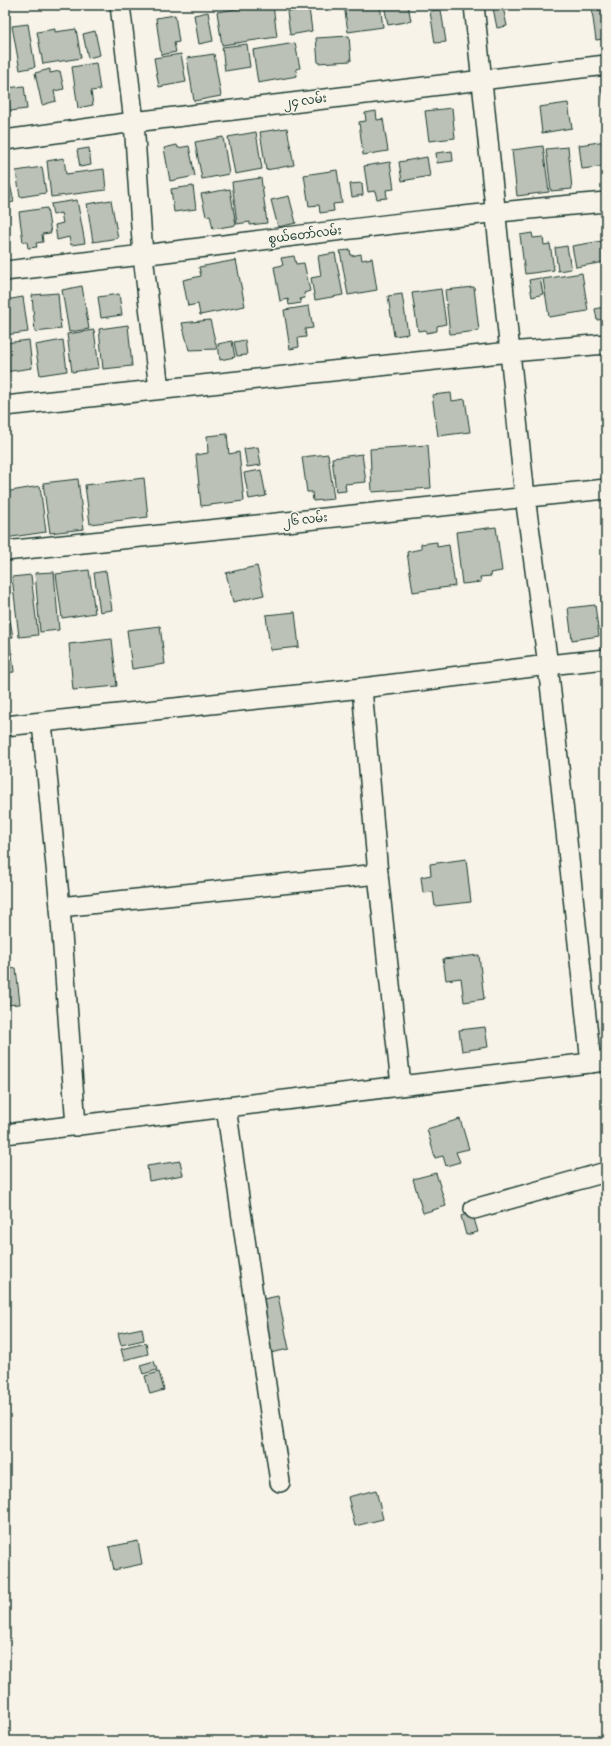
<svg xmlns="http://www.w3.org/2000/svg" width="611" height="1746" viewBox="0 0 611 1746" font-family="Pangolin,'Noto Sans Myanmar',sans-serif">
  <rect width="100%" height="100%" fill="#f7f3e8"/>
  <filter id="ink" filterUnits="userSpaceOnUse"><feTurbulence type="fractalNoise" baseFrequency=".025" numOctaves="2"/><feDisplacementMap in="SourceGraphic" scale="8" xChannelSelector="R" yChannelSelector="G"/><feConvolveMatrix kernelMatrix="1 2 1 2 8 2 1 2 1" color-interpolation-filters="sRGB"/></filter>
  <g filter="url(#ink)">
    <!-- building -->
    <g fill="#bbc1b6" stroke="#1f3d34">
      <polygon points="262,5 273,5 277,37 222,45 217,12"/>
      <polygon points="344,5 380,5 383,27 348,32"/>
      <polygon points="384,5 408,5 411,21 388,25"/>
      <polygon points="599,5 606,5 606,50 605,50 603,39 596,40 592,11 600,10"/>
      <polygon points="503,7 507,26 497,28 493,8"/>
      <polygon points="309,8 312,31 290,35 287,12"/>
      <polygon points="441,10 446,42 435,43 430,11"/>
      <polygon points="208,12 213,41 199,44 194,15"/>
      <polygon points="175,15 179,42 174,43 176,52 161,55 156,18"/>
      <polygon points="28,24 35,67 20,70 12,26"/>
      <polygon points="55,29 55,32 76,29 81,58 43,64 37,32"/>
      <polygon points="95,31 100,55 88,58 83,34"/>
      <polygon points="349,36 351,61 318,63 316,38"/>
      <polygon points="295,43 300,68 296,69 297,76 258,83 253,50"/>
      <polygon points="247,44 250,67 225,71 222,47"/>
      <polygon points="181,54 186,82 159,87 154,58"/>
      <polygon points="214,54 221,96 194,101 187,58"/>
      <polygon points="96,63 100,90 91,91 93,105 78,108 72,67"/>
      <polygon points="50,69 50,73 60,71 64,89 54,91 56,101 42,105 35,73"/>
      <polygon points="24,86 27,109 10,111 7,88"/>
      <polygon points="606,86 606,116 602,87"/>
      <polygon points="568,103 572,128 542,133 539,107"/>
      <polygon points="452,108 455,138 429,141 425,111"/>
      <polygon points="376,111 377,120 383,119 388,151 363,155 359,122 366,121 365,113"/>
      <polygon points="287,128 294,165 266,170 260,132"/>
      <polygon points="256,132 262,169 235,174 228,137"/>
      <polygon points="223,137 229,174 202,179 195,142"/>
      <polygon points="606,141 606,166 582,169 579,145"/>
      <polygon points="177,145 178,148 189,146 195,176 170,181 164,148"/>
      <polygon points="543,146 549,192 517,196 512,150"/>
      <polygon points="568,147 572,189 551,191 546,149"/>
      <polygon points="89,148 91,165 80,167 77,150"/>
      <polygon points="452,151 453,161 437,163 436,153"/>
      <polygon points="427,157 430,176 402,181 399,162"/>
      <polygon points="64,158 66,174 104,169 106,190 51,197 47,161"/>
      <polygon points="390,162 394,189 386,190 387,198 377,199 375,191 368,192 364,166"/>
      <polygon points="42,167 46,193 20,197 16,171"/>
      <polygon points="337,170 342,203 333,204 334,211 320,213 319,205 309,206 304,175"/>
      <polygon points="261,178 267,223 250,225 250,222 237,224 232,182"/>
      <polygon points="362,183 363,195 352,197 350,184"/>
      <polygon points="10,184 14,202 5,204 5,185"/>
      <polygon points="193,186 196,209 174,212 171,189"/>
      <polygon points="230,189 236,225 213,229 210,215 206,216 201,194"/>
      <polygon points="289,196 296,223 278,227 271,200"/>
      <polygon points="77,200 85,243 71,245 69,237 57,240 55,225 63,223 61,213 53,215 51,204"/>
      <polygon points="111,200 118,238 93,242 87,204"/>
      <polygon points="47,208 51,233 42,234 43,242 36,243 37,247 28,248 27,242 23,242 19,212"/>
      <polygon points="532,233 533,238 543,237 544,245 550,244 554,270 525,274 520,235"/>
      <polygon points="602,241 605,262 576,267 572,246"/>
      <polygon points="567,246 571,269 558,271 555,248"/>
      <polygon points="350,250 351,256 361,254 362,260 372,258 377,290 348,295 340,251"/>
      <polygon points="335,253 343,295 315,300 311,278 321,276 318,256"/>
      <polygon points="294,256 296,264 304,263 310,291 304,293 305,298 300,299 301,303 289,305 288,299 280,301 274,267 283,265 281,258"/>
      <polygon points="236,260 245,306 200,315 198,304 188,306 183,280 201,276 199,267"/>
      <polygon points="582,273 588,311 549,317 543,279"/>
      <polygon points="540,278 543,294 532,297 529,280"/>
      <polygon points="82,286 89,329 69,332 62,290"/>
      <polygon points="474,287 479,331 450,334 445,290"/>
      <polygon points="441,289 446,324 437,326 437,331 426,333 426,330 418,331 412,293"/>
      <polygon points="58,293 61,329 35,332 32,295"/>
      <polygon points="119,294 122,315 101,318 98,297"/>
      <polygon points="402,294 408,334 394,336 388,296"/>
      <polygon points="23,297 28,332 5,335 5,300"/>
      <polygon points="309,306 313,328 305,329 306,337 298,338 299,347 290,349 284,310"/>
      <polygon points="606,306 606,319 597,320 595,309"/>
      <polygon points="210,320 217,349 189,350 182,323"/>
      <polygon points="128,325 132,366 103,369 99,329"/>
      <polygon points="94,330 99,368 72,372 67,334"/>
      <polygon points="29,340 32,368 5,372 5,343"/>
      <polygon points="63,340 67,371 40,375 35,345"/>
      <polygon points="245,340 247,355 237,356 234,342"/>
      <polygon points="232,341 235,357 220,360 218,344"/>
      <polygon points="451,393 452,401 465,399 470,432 438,436 432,395"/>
      <polygon points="227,434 229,454 239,452 244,501 201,506 196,455 208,453 207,436"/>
      <polygon points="428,445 431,488 372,492 370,449"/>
      <polygon points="258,447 261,465 247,467 244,449"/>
      <polygon points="328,454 334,499 313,501 312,492 307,492 302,457"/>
      <polygon points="362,454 366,482 345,484 346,491 336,492 332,458"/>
      <polygon points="261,470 266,496 249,499 244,473"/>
      <polygon points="144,478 148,517 90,524 85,485"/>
      <polygon points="78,479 84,529 50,533 43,483"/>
      <polygon points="40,486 46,532 5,538 5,492"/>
      <polygon points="496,527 502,571 490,573 491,576 480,577 481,582 462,584 456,532"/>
      <polygon points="437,542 437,547 449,545 455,586 413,592 407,552 421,549 421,544"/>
      <polygon points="257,566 264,595 233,602 226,573"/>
      <polygon points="89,570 95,613 62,618 56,574"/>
      <polygon points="106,571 112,610 100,612 94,573"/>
      <polygon points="54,572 59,630 40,632 35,573"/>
      <polygon points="31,575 38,635 19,637 12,577"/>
      <polygon points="606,596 606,634 605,634 601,597"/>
      <polygon points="595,605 599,636 572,640 568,608"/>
      <polygon points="295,612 299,647 270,650 266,615"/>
      <polygon points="5,620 10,620 13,637 5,638"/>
      <polygon points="160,626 165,664 132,669 127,630"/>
      <polygon points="112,639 117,686 73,690 69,644"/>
      <polygon points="10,641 11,652 5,653 5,642"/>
      <polygon points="12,653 14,672 5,673 5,654"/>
      <polygon points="466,859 471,902 435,906 433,892 423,893 421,877 431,875 430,864"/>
      <polygon points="479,955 484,999 464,1002 461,978 446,980 443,959"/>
      <polygon points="16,968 20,1004 5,1005 5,970"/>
      <polygon points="485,1027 488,1047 462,1051 459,1030"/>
      <polygon points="460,1119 469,1149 456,1152 460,1162 446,1166 443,1156 435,1158 427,1129"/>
      <polygon points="180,1161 183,1175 149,1181 147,1166"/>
      <polygon points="436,1173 446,1206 423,1213 413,1179"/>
      <polygon points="472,1212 478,1232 466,1235 461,1216"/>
      <polygon points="278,1296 289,1349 270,1353 259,1300"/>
      <polygon points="142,1328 144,1340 121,1345 118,1333"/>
      <polygon points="146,1343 148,1354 124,1360 121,1349"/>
      <polygon points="154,1361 157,1370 143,1374 140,1365"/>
      <polygon points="159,1372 164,1390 150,1394 145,1376"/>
      <polygon points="376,1490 383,1519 355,1526 348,1497"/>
      <polygon points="138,1541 142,1564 114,1570 109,1547"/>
    </g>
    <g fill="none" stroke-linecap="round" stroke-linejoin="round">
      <!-- minor casing -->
      <g stroke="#1f3d34" stroke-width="22">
        <g id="minor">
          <polyline points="120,5 134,122 143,256 159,389"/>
          <polyline points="474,5 525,497 548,665 591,1063"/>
          <polyline points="5,140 134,122 606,65"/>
          <path d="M5,271C206,249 405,219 606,202"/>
          <polyline points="5,406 510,352 606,344"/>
          <polyline points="5,551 606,489"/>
          <polyline points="362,688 378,874 401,1085"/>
          <polyline points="42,723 60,907 76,1126"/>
          <polyline points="5,726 362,688 548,665 606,659"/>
          <polyline points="60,907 378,874"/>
          <polyline points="226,1107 280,1482"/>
          <polyline points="5,1134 606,1061"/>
          <polyline points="474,1209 606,1172"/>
        </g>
      </g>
      <!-- minor -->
      <use href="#minor" stroke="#f7f3e8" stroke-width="19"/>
    </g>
  </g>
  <g text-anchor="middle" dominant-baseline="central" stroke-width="3" stroke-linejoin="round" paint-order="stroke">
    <!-- street labels -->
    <g font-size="12" fill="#1f3d34" stroke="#f7f3e8">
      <text transform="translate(305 101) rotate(-7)">၂၄ လမ်း</text>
      <text transform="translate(305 235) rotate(-7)">စွယ်တော်လမ်း</text>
      <text transform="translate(305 520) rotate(-6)">၂၆ လမ်း</text>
    </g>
  </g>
  <!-- margin -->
  <rect width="611" height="1746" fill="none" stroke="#f7f3e8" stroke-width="20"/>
  <rect x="10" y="10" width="591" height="1726" fill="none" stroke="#1f3d34" stroke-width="1.5" filter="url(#ink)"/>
</svg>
